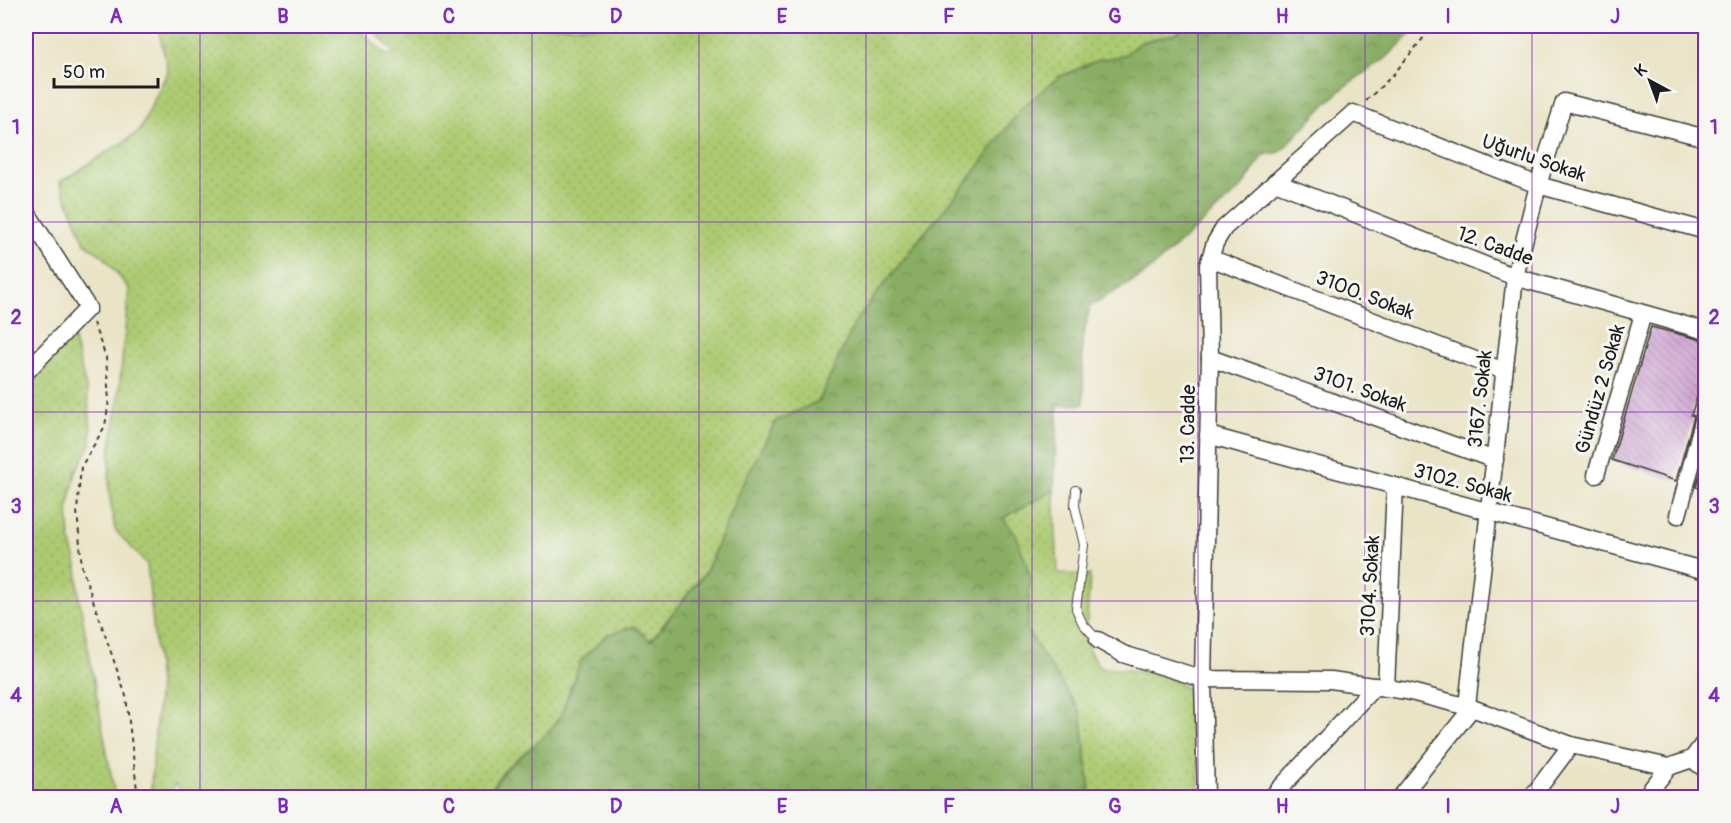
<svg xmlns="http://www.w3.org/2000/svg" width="1731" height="823" viewBox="0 0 1731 823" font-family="Pangolin,sans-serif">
  <defs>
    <pattern id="grass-dots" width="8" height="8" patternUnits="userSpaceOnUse" patternTransform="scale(1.5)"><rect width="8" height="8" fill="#acca71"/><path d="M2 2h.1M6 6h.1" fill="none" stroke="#93ad61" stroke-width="1.8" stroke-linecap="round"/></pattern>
    <pattern id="forest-crowns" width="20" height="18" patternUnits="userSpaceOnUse" patternTransform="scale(1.5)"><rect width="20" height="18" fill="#89ae63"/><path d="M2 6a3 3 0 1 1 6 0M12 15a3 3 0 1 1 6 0" fill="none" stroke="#6f8d51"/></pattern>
    <pattern id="building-back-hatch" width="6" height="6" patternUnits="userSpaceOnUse" patternTransform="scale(1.5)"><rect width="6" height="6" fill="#cc9cd0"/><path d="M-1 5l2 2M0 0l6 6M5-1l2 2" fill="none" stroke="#a57ea8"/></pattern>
  </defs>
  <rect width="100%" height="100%" fill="#f6f6f2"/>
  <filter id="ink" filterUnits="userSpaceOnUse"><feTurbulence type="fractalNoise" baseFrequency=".0167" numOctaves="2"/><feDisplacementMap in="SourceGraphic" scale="12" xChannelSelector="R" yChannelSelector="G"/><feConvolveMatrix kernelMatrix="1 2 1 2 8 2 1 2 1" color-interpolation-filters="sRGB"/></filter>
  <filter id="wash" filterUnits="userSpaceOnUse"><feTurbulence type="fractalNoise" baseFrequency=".008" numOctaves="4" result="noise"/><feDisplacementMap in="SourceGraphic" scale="24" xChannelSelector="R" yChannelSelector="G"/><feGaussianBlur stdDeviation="1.35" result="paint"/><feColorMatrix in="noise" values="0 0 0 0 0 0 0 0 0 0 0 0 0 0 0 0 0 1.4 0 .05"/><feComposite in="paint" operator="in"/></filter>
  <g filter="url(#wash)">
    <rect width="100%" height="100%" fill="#eae4c6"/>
    <!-- grass -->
    <g fill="url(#grass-dots)" stroke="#647346" stroke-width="1.5">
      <path d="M158,26H355L386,55L395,54L379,36L365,26H1183L1177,33L1139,43L1124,55L1099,60L968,181L921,237L856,322L819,401L776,421L740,489L706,572L650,641L571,685C566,702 561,718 549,732C529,753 496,767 489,797L189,798L175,784L168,797H150L159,684L147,564L115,530L109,491L110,454L118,402L129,289L104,257L85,243L60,182L139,132L168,71Z"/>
      <polygon points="72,333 87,392 91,427 91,444 76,472 68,507 70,539 77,565 79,598 115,797 26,798 26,380"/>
      <path d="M1054,490L1058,574L1090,575L1086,632L1089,651L1100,668C1116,669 1163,672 1175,680C1185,686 1192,694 1197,704L1199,797H1090V791L1081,713L1027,631L1030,576L1003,518Z"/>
    </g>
    <!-- forest -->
    <polygon fill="url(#forest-crowns)" stroke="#526540" stroke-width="1.5" points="1183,26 1419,26 1385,59 1348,84 1328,102 1280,152 1264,155 1242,187 1145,274 1090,306 1082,342 1084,404 1058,405 1054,490 1003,518 1017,536 1030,576 1027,631 1081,713 1090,791 1089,797 489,797 491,791 504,771 549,732 562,713 581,660 607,635 634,626 651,641 706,572 740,489 776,421 819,401 855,322 921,237 968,181 1021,108 1059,77 1098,60 1124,55 1139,43 1177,33"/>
    <g id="blocks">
      <!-- building -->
      <g fill="url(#building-back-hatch)">
        <polygon points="1651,327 1706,341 1706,362 1700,378 1703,379 1691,415 1694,416 1676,481 1612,460"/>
        <polygon points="1706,453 1706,490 1696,487"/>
      </g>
    </g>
  </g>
  <g filter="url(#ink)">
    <use href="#blocks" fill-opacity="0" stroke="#3b3a36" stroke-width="1.5"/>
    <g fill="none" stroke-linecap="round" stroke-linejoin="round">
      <!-- lane casing -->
      <g stroke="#3b3a36" stroke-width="10">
        <polyline id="lane" points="1076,490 1075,506 1084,545 1076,609 1083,624 1098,640"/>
      </g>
      <!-- street casing -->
      <g stroke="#3b3a36" stroke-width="19">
        <g id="street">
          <polyline points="1275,182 1515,277 1706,331"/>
          <polyline points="26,211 88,308 26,372"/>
          <polyline points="1210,258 1504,371"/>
          <polyline points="1210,358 1495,460"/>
          <polyline points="1208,435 1706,571"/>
          <polyline points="1596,475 1643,314"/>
          <polyline points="1678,515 1706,410"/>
          <polyline points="1098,640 1123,654 1203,679 1331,680 1407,691 1472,708 1571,745 1669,767"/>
          <polyline points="1386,688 1395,486"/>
          <polyline points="1467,706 1515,277 1538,185 1564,102 1706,138"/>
          <polyline points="1692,759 1706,770"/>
          <polyline points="1206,798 1203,679 1210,358 1208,265 1215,243 1224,228 1353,113 1538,185 1706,231"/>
          <polyline points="1271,798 1375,686"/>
          <polyline points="1400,798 1472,708"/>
          <polyline points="1531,798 1571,745"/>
          <polyline points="1644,798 1669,767 1692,759 1706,740"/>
        </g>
      </g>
      <!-- path -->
      <g stroke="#3b3a36" stroke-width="2" stroke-dasharray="4.5 4.5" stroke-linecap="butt">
        <polyline points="1366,101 1393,75 1433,26"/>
        <polyline points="93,323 106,357 109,401 105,426 81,467 77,511 82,568 126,696 138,798"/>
      </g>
      <!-- lane -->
      <use href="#lane" stroke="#fff" stroke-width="8"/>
      <!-- street -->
      <use href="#street" stroke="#fff" stroke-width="16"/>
    </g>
  </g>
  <!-- grid -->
  <path fill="none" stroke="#7b2cbf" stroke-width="1.5" stroke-opacity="0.55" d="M200,26V798M366,26V798M532,26V798M699,26V798M866,26V798M1032,26V798M1198,26V798M1365,26V798M1532,26V798M26,222H1706M26,412H1706M26,601H1706"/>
  <g text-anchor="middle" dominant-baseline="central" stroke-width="6" stroke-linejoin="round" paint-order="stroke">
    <!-- street labels -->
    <g font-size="20" fill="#1c1c1c" stroke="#f6f6f2">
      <text transform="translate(1534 158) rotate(19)">Uğurlu Sokak</text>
      <text transform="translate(1495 246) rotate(20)">12. Cadde</text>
      <text transform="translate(1365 295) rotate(21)">3100. Sokak</text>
      <text transform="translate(1360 389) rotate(20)">3101. Sokak</text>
      <text transform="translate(1600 389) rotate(-74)">Gündüz 2 Sokak</text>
      <text transform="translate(1480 399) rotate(-84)">3167. Sokak</text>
      <text transform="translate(1188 424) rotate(-89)">13. Cadde</text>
      <text transform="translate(1463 483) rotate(15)">3102. Sokak</text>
      <text transform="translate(1370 586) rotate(-87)">3104. Sokak</text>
    </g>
  </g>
  <!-- margin -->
  <rect width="1731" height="823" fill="none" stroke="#f6f6f2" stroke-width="66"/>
  <!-- north arrow -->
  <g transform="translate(1650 81) rotate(319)" stroke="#f6f6f2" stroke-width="4.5" paint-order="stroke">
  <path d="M0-4.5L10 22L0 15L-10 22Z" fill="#1c1c1c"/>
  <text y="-9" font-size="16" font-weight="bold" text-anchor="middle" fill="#1c1c1c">K</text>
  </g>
  <!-- scale -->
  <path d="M54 78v9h104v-9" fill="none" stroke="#1c1c1c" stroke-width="3"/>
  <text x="63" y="78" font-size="18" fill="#1c1c1c" stroke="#f6f6f2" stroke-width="4.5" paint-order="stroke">50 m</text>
  <rect x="33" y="33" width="1665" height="757" fill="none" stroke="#7b2cbf" stroke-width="2"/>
  <g font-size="20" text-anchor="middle" font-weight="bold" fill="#7b2cbf">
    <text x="116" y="23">A</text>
    <text x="283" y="23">B</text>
    <text x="449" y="23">C</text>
    <text x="616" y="23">D</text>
    <text x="782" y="23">E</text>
    <text x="949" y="23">F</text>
    <text x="1115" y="23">G</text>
    <text x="1282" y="23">H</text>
    <text x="1448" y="23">I</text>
    <text x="1615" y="23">J</text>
    <text x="16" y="134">1</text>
    <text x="1714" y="134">1</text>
    <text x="16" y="324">2</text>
    <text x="1714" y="324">2</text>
    <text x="16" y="513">3</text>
    <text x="1714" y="513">3</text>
    <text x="16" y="702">4</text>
    <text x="1714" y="702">4</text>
    <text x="116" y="813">A</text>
    <text x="283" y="813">B</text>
    <text x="449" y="813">C</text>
    <text x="616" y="813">D</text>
    <text x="782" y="813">E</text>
    <text x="949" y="813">F</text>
    <text x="1115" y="813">G</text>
    <text x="1282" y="813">H</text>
    <text x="1448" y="813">I</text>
    <text x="1615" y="813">J</text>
  </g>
</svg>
